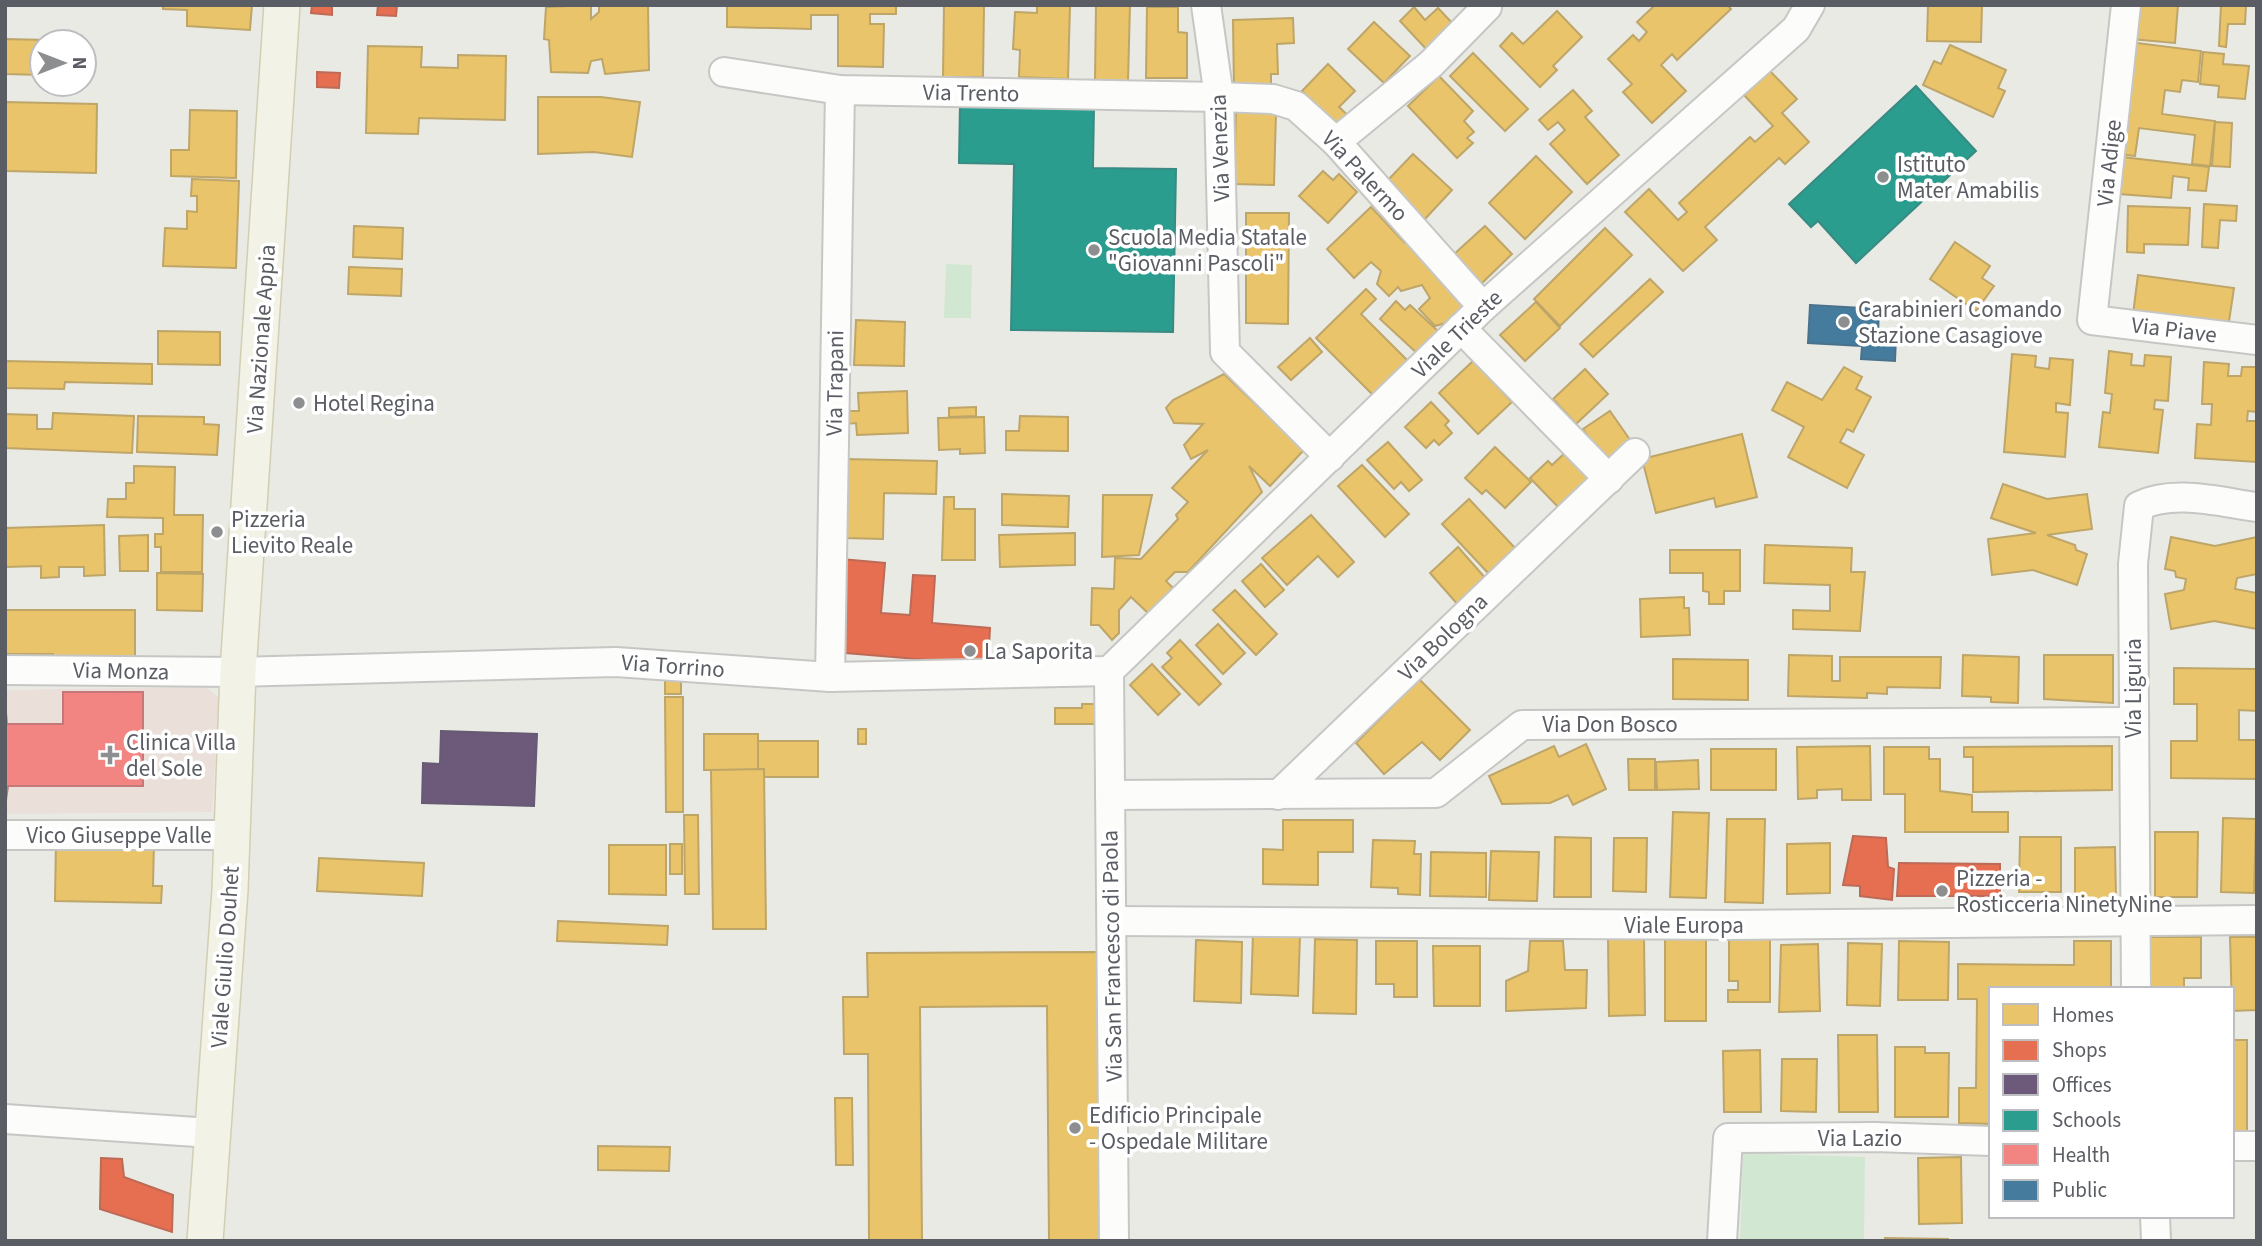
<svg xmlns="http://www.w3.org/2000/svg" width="2262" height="1246" viewBox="0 0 2262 1246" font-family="'Source Sans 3',sans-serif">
  <rect width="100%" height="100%" fill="#eaeae5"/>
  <!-- medical -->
  <polygon fill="#eadfd9" points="206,687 219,698 212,812 5,814 5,690"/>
  <!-- green -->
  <g fill="#d2e7d2">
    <polygon points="946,264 972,265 971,318 944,318"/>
    <polygon points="1743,1153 1865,1157 1864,1241 1740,1241"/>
  </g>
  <!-- homes -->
  <g fill="#e9c46a" stroke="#bea568" stroke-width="2">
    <polygon points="163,5 252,5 250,30 187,26 187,10 163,9"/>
    <polygon points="591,5 591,19 599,12 599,5 648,5 649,70 605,74 602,59 591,61 588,73 551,72 549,40 544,39 546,7"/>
    <polygon points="727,5 896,5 896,14 870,14 870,24 884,24 883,67 838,66 838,15 811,15 811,29 727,27"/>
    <polygon points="944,5 984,5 983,77 943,77"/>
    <polygon points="1037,5 1070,5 1068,79 1019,77 1020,50 1013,49 1015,12 1037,13"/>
    <polygon points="1096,5 1130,5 1128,81 1095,81"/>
    <polygon points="1655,5 1727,5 1731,9 1677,60 1672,54 1661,65 1686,91 1652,123 1623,92 1632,84 1608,59 1633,35 1639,41 1647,32 1637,22"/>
    <polygon points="1928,5 1982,5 1981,42 1927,41"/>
    <polygon points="2134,5 2178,5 2175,43 2131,39"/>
    <polygon points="2221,5 2246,5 2245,24 2228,24 2226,47 2219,46"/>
    <polygon points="1147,7 1178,7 1178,32 1187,33 1187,78 1146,78"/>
    <polygon points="1414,7 1425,20 1438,8 1455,26 1428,51 1400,21"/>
    <polygon points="1557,11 1582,37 1553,66 1557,70 1540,87 1500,46 1512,33 1523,44"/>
    <polygon points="1293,18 1294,43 1277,44 1278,74 1271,74 1271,90 1234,90 1233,20"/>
    <polygon points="1374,22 1410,56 1384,83 1348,49"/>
    <polygon points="5,39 45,40 42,42 42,75 5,74"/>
    <polygon points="2129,42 2201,51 2198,82 2182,80 2180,92 2165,90 2162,114 2215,121 2210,166 2192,164 2195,135 2139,128 2135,156 2116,154"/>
    <polygon points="1950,45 2006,70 1998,88 2005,91 1993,117 1923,85 1934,61 1941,64"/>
    <polygon points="368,46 422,47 421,67 458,68 458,55 506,56 505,120 419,118 418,134 366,133"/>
    <polygon points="2203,52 2224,54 2223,64 2249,66 2245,99 2218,97 2219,86 2200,84"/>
    <polygon points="1473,53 1528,109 1505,131 1450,76"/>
    <polygon points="1328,64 1355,91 1339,107 1354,121 1343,132 1302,91"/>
    <polygon points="1770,71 1797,99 1782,113 1809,142 1785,164 1779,158 1705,227 1717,240 1683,271 1625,212 1649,189 1678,220 1687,212 1679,203 1750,137 1755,142 1773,126 1744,95"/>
    <polygon points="1439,76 1473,111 1464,121 1474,132 1467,138 1473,143 1457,158 1408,106"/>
    <polygon points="1573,90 1592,111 1585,117 1619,155 1587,184 1550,144 1565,130 1558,122 1548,130 1539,120"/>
    <polygon points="538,97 601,97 640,102 632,157 594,152 538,154"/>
    <polygon points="5,102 97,104 96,173 5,171"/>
    <polygon points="190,110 237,111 236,178 171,176 171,150 189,150"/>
    <polygon points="1236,111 1276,112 1274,185 1234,184"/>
    <polygon points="2215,122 2232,123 2230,167 2212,166"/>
    <polygon points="1413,154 1452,190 1425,219 1386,182"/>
    <polygon points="1536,156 1572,192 1525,239 1489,203"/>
    <polygon points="2122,157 2209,167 2206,191 2188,190 2189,178 2173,176 2171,198 2119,194"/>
    <polygon points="1323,171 1333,180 1339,174 1357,192 1328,223 1299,196"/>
    <polygon points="192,179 239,181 236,268 163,266 165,228 187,229 187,211 197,212 197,196 191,196"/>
    <polygon points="2204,204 2237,206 2236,221 2220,220 2218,248 2202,247"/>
    <polygon points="2128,206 2190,208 2188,245 2144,244 2144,253 2127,252"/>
    <polygon points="1371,207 1405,243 1412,241 1470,302 1449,322 1435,326 1419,309 1430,298 1422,285 1401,291 1398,287 1389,296 1377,284 1381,271 1371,262 1354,278 1327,249"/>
    <polygon points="1246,213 1289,213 1288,324 1246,323"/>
    <polygon points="354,226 403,228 402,259 353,257"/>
    <polygon points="1485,226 1512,254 1481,284 1453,255"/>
    <polygon points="1605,228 1632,255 1560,326 1534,299"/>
    <polygon points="1955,242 1990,266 1982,278 1994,286 1976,311 1930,279"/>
    <polygon points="349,267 402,269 401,296 348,294"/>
    <polygon points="2138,275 2234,288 2228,328 2133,314"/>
    <polygon points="1650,279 1663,292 1593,357 1580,344"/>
    <polygon points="1366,289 1376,299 1361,314 1408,361 1373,395 1316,338"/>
    <polygon points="1396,301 1405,310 1410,305 1439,332 1419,355 1380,319"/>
    <polygon points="1536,302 1560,328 1525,361 1500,335"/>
    <polygon points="856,320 905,322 904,366 854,365"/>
    <polygon points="158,331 220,332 220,365 158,364"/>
    <polygon points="1310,338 1322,352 1291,380 1278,367"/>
    <polygon points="2109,351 2132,354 2131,365 2144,366 2145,355 2171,357 2168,401 2155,400 2154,409 2163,410 2158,453 2099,447 2103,412 2110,413 2112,394 2105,393"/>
    <polygon points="2012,354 2036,356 2035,367 2049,369 2050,358 2073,360 2070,405 2056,403 2056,412 2068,413 2065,457 2004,452"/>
    <polygon points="5,361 152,364 152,384 65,382 64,389 5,388"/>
    <polygon points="1473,361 1512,402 1478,434 1439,393"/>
    <polygon points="2204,362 2229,364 2228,376 2241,376 2242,367 2257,367 2257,412 2248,411 2247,421 2257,421 2257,462 2195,458 2197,424 2211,425 2212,404 2202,404"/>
    <polygon points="1844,367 1862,377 1856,389 1871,397 1853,432 1847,429 1840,442 1864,455 1847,488 1788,457 1804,427 1772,410 1787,382 1822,400"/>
    <polygon points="1585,369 1608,394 1576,424 1553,399"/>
    <polygon points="1224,374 1304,450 1270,486 1249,466 1262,492 1188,572 1175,572 1166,581 1173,588 1149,614 1131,597 1119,610 1119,633 1112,640 1099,625 1091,625 1092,588 1114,589 1115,558 1141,559 1178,519 1176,515 1188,502 1172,488 1208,450 1191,459 1184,445 1203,424 1174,423 1166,408 1173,400"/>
    <polygon points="907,391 908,433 857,435 856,423 846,424 845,411 859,411 858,393"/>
    <polygon points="1431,402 1449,421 1445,425 1452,433 1439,445 1434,440 1426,448 1405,427"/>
    <polygon points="976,407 976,416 949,417 949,408"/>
    <polygon points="1610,411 1635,447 1607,465 1583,429"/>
    <polygon points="53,413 134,416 132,453 5,448 5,414 37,415 37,429 52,429"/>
    <polygon points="138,416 204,417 204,424 219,425 217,455 137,452"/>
    <polygon points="1020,416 1068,417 1068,451 1006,450 1006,431 1019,431"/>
    <polygon points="984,417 985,453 960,454 960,449 939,450 938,418"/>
    <polygon points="1742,434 1757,497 1716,507 1714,498 1656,513 1642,459"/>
    <polygon points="1388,442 1422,480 1409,491 1401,482 1394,489 1367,460"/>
    <polygon points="1495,447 1531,482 1505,508 1486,490 1482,494 1465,478"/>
    <polygon points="1567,451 1595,479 1562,511 1530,478 1548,461 1552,465"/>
    <polygon points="845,459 937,461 936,494 884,493 883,539 844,538"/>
    <polygon points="1362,465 1409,514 1385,537 1338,486"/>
    <polygon points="134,466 175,467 174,515 203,515 202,572 161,572 161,547 155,547 155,534 163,534 163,518 107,517 108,499 126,499 126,483 134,483"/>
    <polygon points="2003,484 2047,499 2087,494 2092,529 2047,535 2075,545 2076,550 2087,554 2077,585 2033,570 1992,575 1988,539 2036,533 1991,518"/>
    <polygon points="1002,494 1069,496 1068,527 1002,525"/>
    <polygon points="1103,495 1152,495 1139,555 1102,557"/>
    <polygon points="944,497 954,497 954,509 975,509 975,560 942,560"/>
    <polygon points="1469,499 1516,549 1489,574 1442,524"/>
    <polygon points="1311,515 1354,562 1338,577 1318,556 1287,585 1262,558"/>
    <polygon points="104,525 105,575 84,576 84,567 59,567 59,577 41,578 41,566 5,567 5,528"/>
    <polygon points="1075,533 1075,565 1000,567 999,535"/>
    <polygon points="148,535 148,571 120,571 119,536"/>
    <polygon points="2171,537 2215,546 2257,537 2257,574 2237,578 2235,589 2257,593 2257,629 2214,621 2171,629 2165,594 2184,590 2186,579 2176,577 2175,571 2165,569"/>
    <polygon points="1765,545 1852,548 1851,572 1865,572 1860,631 1793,629 1793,610 1830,611 1830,585 1764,583"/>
    <polygon points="1458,547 1487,580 1459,606 1430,573"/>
    <polygon points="1670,550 1740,550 1740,591 1724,591 1724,604 1709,604 1709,592 1703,591 1703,573 1670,573"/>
    <polygon points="1261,564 1284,590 1265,607 1242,581"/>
    <polygon points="157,573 203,574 202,611 157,610"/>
    <polygon points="1235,590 1277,634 1256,655 1213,610"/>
    <polygon points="1684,597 1684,608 1689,608 1690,635 1641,637 1640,599"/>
    <polygon points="5,610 135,610 135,659 53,659 53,654 5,654"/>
    <polygon points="1218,624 1245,653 1223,674 1196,645"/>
    <polygon points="1180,640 1221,684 1199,705 1162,667 1172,658 1167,653"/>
    <polygon points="1789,655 1832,656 1832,681 1840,681 1840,657 1941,657 1940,688 1887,687 1887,694 1867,693 1867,698 1788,696"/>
    <polygon points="1963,655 2019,657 2018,703 1991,702 1991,697 1962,696"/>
    <polygon points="2044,655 2113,655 2113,703 2044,699"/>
    <polygon points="1673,659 1748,660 1748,700 1673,699"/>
    <polygon points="1152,664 1180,694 1158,715 1130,685"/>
    <polygon points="2174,668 2257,669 2257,711 2239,710 2239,740 2257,740 2257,779 2171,778 2171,741 2197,741 2197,704 2174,704"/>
    <rect x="665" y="678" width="16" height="16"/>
    <polygon points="1419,679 1470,730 1440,760 1422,742 1384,774 1356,743"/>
    <polygon points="665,697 683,697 683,812 666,812"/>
    <polygon points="1082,704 1095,704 1095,724 1055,724 1055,708 1082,708"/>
    <rect x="858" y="729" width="8" height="15"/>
    <rect x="704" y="734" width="54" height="36"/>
    <polygon points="758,741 818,741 818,777 764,777 764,769 758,770"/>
    <polygon points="1586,744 1606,789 1573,805 1568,795 1550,803 1502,804 1489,776 1554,746 1559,757"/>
    <polygon points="1870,746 1871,800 1842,800 1842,789 1817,790 1817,798 1798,799 1797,747"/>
    <polygon points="2112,746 2112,790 1973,792 1973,757 1964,757 1964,747"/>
    <polygon points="1884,747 1929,747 1929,759 1940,759 1940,791 1972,795 1972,812 2008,812 2008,832 1905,832 1905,794 1884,794"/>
    <rect x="1711" y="749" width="65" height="41"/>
    <polygon points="1628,759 1655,759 1655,790 1629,790"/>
    <polygon points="1698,760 1699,789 1657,790 1656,762"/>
    <polygon points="764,769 766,929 713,929 711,770"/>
    <polygon points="1673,812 1709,813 1706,898 1670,897"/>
    <polygon points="684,815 698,815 699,894 685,894"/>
    <polygon points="2223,818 2256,819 2254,893 2221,892"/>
    <polygon points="1727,819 1765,819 1763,903 1725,902"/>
    <polygon points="1283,820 1353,820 1353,852 1318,852 1318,885 1263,884 1263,849 1283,850"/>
    <polygon points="2155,832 2198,832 2197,897 2155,897"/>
    <polygon points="1555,837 1591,838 1591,897 1554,897"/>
    <polygon points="2020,837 2061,837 2061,892 2019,892"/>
    <polygon points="1614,838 1647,838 1646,892 1613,891"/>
    <polygon points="1373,840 1415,841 1414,854 1421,854 1420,895 1398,894 1398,888 1371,887"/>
    <polygon points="56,841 154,842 153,886 162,886 161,903 55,901"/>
    <polygon points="1830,843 1830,893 1787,894 1787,844"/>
    <rect x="670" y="844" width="12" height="30"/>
    <polygon points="609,845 666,845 666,895 609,894"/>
    <polygon points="2115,847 2116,900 2075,901 2075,848"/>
    <polygon points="1491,851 1539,852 1537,901 1489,900"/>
    <polygon points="1431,852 1486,853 1486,897 1430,896"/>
    <polygon points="319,858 424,863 422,896 317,891"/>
    <polygon points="558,921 668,926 667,945 557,941"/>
    <polygon points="1253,933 1300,935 1298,996 1251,994"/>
    <polygon points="1644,937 1645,1015 1609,1016 1608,938"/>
    <rect x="1665" y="937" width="41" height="84"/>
    <polygon points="2144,937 2201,937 2201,978 2184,978 2184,989 2144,989"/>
    <polygon points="2230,937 2257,937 2257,1010 2232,1011"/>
    <polygon points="1315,939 1357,940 1356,1014 1313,1013"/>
    <polygon points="1729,939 1770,939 1770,1002 1728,1002 1728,990 1738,990 1738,981 1729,981"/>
    <polygon points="1196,940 1242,942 1241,1003 1194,1001"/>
    <polygon points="1376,941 1417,941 1417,997 1394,997 1394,984 1376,984"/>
    <polygon points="1530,941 1563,941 1565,970 1587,970 1586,1008 1506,1011 1506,981 1528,971"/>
    <polygon points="1899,941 1949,942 1948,1000 1898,1000"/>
    <polygon points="2074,941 2111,941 2111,989 1991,989 1991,1124 1959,1123 1959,1088 1976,1088 1977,999 1958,999 1958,964 2074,965"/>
    <polygon points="1848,943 1882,944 1880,1006 1847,1005"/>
    <polygon points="1818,944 1820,1011 1779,1012 1781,945"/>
    <polygon points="1433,946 1480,946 1480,1006 1434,1006"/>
    <polygon points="1100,952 1102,1241 1049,1241 1047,1006 920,1007 922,1241 869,1241 868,1054 844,1054 843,997 868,997 867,953"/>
    <polygon points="1838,1035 1877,1035 1878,1112 1839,1112"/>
    <rect x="2232" y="1040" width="15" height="91"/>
    <polygon points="1895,1047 1925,1047 1925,1053 1949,1053 1948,1117 1895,1117"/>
    <polygon points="1760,1050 1761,1112 1724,1112 1723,1051"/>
    <polygon points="1782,1059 1817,1059 1816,1112 1781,1111"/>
    <polygon points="835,1098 852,1098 853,1165 836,1165"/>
    <polygon points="598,1146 670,1147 669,1171 598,1170"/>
    <polygon points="1961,1157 1962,1223 1919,1224 1918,1158"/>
    <polygon points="1885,1238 1948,1239 1948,1241 1885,1241"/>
  </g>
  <!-- shops -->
  <g fill="#e76f51" stroke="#bd6a56" stroke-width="2">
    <polygon points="312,5 332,5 332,15 311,13"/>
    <polygon points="378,5 397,5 396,16 377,15"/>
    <polygon points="317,72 340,73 339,88 317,87"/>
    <polygon points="841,559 885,563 881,613 910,615 913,575 935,576 932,623 990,628 988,665 834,652"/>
    <polygon points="1853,836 1886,838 1888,867 1894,869 1892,900 1860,896 1860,886 1843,885"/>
    <polygon points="1899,863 2000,864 2000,896 1897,896"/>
    <polygon points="101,1158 122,1159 124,1177 173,1195 172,1232 100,1209"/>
  </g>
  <!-- offices -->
  <polygon fill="#6d597a" stroke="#675a73" stroke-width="2" points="441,731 537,734 534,806 422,803 423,763 440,764"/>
  <!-- schools -->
  <g fill="#2a9d8f" stroke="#388a82" stroke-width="2">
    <polygon points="1916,86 1976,151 1856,263 1818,221 1811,227 1789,204"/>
    <polygon points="960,103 1094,105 1093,168 1176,169 1173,332 1011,330 1014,164 959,163"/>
  </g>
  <!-- health -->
  <polygon fill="#f28482" stroke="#c47879" stroke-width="2" points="63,692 143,692 143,786 8,786 5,807 5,701 7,724 63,724"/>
  <!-- public -->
  <polygon fill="#457b9d" stroke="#4b728c" stroke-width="2" points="1810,305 1879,309 1878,335 1896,336 1895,361 1861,359 1862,346 1808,343"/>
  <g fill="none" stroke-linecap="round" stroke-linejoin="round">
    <!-- minor casing -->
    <g stroke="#c6c7c5" stroke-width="32">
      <g id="minor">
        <polyline points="1206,5 1219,97 1225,352 1330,457"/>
        <polyline points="2126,5 2092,320 2257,340"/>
        <polyline points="724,72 840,90 1219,97 1273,99 1296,106 1336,142 1483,307"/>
        <polyline points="1336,142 1431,64 1487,7"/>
        <polyline points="1461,328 1609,479"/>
        <polyline points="5,670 238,672 616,662 830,677 1109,671"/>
        <polyline points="1109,671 1483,307 1796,29 1810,5"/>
        <polyline points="1109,671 1114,1241"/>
        <polyline points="830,677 840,90"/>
        <polyline points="1110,795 1436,793 1522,725 2133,722"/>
        <polyline points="1278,795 1635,453"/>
        <polyline points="5,835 233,835"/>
        <polyline points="1112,921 1733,925 2257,920"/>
        <path d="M2136,989L2133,564L2139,506C2174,489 2219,502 2257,507"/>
        <polyline points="5,1119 211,1133"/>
        <polyline points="2232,1146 2257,1146"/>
        <polyline points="2155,1216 2156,1241"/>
        <polyline points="1722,1241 1728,1138 1875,1137 1991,1141"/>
      </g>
    </g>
    <!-- major casing -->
    <g stroke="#d2ceb2" stroke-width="38">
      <polyline id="major" points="205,1241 230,890 238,672 282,5"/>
    </g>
    <!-- minor -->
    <use href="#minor" stroke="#fcfcfb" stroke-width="28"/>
    <!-- major -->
    <use href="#major" stroke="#f2f2e7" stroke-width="35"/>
  </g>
  <!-- markers -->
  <g fill="#8c8e90" stroke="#fff" stroke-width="2.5">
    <circle cx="1883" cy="177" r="7"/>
    <circle cx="1094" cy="250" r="7"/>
    <circle cx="1844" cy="322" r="7"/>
    <circle cx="299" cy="403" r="7"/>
    <circle cx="217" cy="532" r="7"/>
    <circle cx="970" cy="651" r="7"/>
    <path d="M106.5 744.5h7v7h7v7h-7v7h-7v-7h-7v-7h7z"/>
    <circle cx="1942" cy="891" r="7"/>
    <circle cx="1075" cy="1128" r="7"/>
  </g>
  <g text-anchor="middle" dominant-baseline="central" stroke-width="7" stroke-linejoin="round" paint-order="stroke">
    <!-- street labels -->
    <g font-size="23" fill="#5a5d63" stroke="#fff">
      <text transform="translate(971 93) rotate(1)">Via Trento</text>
      <text transform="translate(1220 148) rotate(-92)">Via Venezia</text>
      <text transform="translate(2109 163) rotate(-84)">Via Adige</text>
      <text transform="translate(1365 176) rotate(47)">Via Palermo</text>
      <text transform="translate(2174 330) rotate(7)">Via Piave</text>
      <text transform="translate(1457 334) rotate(-44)">Viale Trieste</text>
      <text transform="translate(261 339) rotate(-86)">Via Nazionale Appia</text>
      <text transform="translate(835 383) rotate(-89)">Via Trapani</text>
      <text transform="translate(1443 637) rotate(-44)">Via Bologna</text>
      <text transform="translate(673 666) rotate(4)">Via Torrino</text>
      <text transform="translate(121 671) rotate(1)">Via Monza</text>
      <text transform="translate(2133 688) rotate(-90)">Via Liguria</text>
      <text x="1610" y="724">Via Don Bosco</text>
      <text x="119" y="835">Vico Giuseppe Valle</text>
      <text x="1684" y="925">Viale Europa</text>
      <text transform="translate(1112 956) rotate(-91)">Via San Francesco di Paola</text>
      <text transform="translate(225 957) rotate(-86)">Viale Giulio Douhet</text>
      <text x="1860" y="1138">Via Lazio</text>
    </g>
    <!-- poi labels -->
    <g font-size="23" fill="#5a5d63" stroke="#fff" text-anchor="start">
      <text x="1897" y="164">Istituto<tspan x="1897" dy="26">Mater Amabilis</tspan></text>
      <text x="1108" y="237">Scuola Media Statale<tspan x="1108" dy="26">"Giovanni Pascoli"</tspan></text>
      <text x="1858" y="309">Carabinieri Comando<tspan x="1858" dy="26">Stazione Casagiove</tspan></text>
      <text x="313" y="403">Hotel Regina</text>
      <text x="231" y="519">Pizzeria<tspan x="231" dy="26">Lievito Reale</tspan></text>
      <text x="984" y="651">La Saporita</text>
      <text x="126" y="742">Clinica Villa<tspan x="126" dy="26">del Sole</tspan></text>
      <text x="1956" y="878">Pizzeria -<tspan x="1956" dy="26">Rosticceria NinetyNine</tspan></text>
      <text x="1089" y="1115">Edificio Principale<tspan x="1089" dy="26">- Ospedale Militare</tspan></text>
    </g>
  </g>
  <!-- border -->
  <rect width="2262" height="1246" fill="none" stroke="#5a5d63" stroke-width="14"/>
  <!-- legend -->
  <rect x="1989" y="987" width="245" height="231" fill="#ffffff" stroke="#bdbec1" stroke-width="2"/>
  <rect x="2003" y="1004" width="35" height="21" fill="#e9c46a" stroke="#bdbec1" stroke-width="2"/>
  <text x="2052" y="1022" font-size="21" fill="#5a5d63">Homes</text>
  <rect x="2003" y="1040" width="35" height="21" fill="#e76f51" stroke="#bdbec1" stroke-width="2"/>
  <text x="2052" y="1057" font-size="21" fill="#5a5d63">Shops</text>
  <rect x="2003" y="1074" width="35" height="21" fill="#6d597a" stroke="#bdbec1" stroke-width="2"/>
  <text x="2052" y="1092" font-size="21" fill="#5a5d63">Offices</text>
  <rect x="2003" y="1110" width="35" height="21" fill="#2a9d8f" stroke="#bdbec1" stroke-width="2"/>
  <text x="2052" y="1127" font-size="21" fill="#5a5d63">Schools</text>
  <rect x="2003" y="1144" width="35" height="21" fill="#f28482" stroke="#bdbec1" stroke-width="2"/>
  <text x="2052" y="1162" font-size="21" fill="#5a5d63">Health</text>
  <rect x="2003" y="1180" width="35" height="21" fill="#457b9d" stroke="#bdbec1" stroke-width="2"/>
  <text x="2052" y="1197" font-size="21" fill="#5a5d63">Public</text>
  <!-- north arrow -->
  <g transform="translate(63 63) rotate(90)"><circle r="33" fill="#ffffff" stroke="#bdbec1" stroke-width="2"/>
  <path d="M0-5L12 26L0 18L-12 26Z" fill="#8c8e90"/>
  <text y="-10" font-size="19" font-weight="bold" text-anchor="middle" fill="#5a5d63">N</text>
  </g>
</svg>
